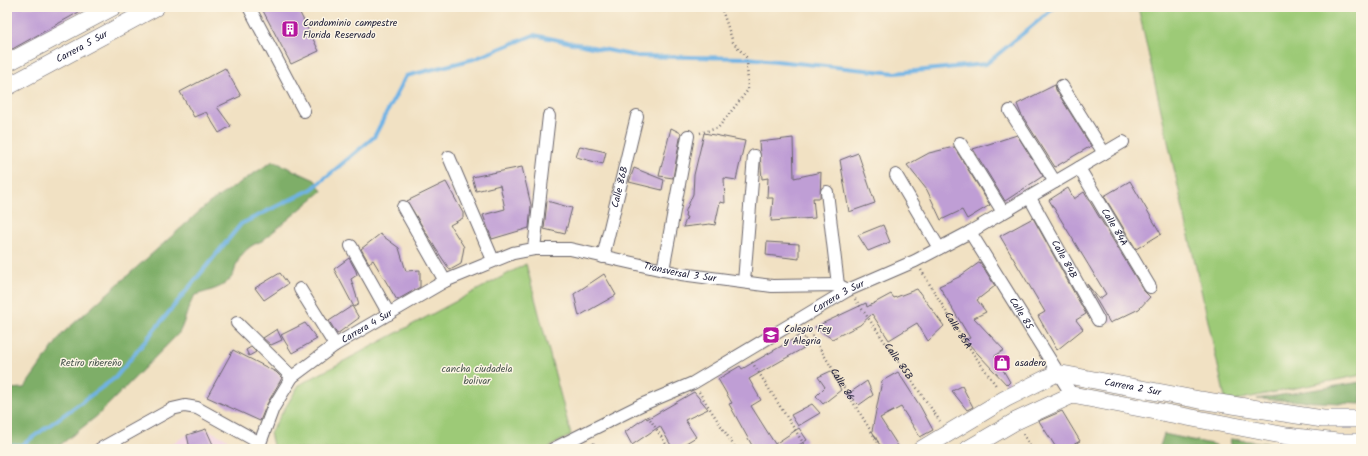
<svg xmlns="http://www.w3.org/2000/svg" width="1368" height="456" viewBox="0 0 1368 456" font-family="Kalam,sans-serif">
  <rect width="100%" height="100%" fill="#fcf5e5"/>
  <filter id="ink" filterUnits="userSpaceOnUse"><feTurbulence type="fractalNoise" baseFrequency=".025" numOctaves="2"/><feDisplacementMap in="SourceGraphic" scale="8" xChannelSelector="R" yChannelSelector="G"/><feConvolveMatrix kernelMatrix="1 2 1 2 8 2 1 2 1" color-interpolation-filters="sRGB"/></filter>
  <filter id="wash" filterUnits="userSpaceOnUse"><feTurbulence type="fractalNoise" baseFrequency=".012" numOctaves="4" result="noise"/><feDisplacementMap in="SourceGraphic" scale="16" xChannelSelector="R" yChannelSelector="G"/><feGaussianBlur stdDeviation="0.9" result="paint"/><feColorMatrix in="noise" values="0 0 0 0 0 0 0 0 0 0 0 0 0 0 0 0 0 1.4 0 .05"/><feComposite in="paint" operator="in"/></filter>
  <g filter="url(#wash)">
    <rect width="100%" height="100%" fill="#f1e1c3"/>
    <!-- built -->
    <polygon fill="#f1d0e4" points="206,429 227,439 234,449 162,449 187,435"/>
    <!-- green -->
    <g fill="#9dca77" stroke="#607659">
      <polygon points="1138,7 1361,7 1361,375 1226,402"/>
      <polygon points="526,264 571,435 546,449 274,449 270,433 299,385"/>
    </g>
    <!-- forest -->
    <g fill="#7eae68" stroke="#506852">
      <path d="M273,161L315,180L322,191L262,241C250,245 242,252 237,263C235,267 235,272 233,275C226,288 208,291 195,295C187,307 186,320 179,333L97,416L55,449H7V389L24,388L63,333L209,203Z"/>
      <polygon points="1361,382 1361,404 1257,399"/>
      <polygon points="1164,434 1216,445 1216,449 1159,449"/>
      <polygon points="1230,439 1322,449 1232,449"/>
    </g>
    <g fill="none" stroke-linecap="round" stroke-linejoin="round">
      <!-- stream -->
      <polyline stroke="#6fb3e5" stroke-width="4" points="7,446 22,445 115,378 241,224 312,189 374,137 406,76 474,59 534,35 636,56 747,58 895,73 986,64 1055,7"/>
    </g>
    <g id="blocks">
      <!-- building -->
      <g fill="#bf9ed5">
        <polygon points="7,7 88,7 7,52"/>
        <polygon points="261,7 297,7 319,51 291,64"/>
        <polygon points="225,68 241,96 217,107 231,126 219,133 206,112 194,117 180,92"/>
        <polygon points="1055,85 1056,90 1091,146 1055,167 1021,114 1017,104"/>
        <polygon points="671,128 681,133 673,178 659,176"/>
        <polygon points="704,133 745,141 736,180 724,178 725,203 720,202 715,225 710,224 683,227 687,217 685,217 686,210 693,194 694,175"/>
        <polygon points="1017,135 1043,176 1005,201 973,149"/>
        <polygon points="793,138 794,178 821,172 820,198 813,198 815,218 771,221 773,198 767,198 768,178 762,179 759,142"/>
        <polygon points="580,146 606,152 603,164 576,157"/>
        <polygon points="954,147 990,205 967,219 962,210 941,220 927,190 907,165 929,153"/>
        <polygon points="858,153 875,203 849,212 840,160"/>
        <polygon points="522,167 531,205 529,228 492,239 483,215 505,209 500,185 476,191 472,177"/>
        <polygon points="634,168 664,180 662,190 629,182"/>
        <polygon points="1130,181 1161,234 1136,249 1104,196"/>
        <polygon points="446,182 463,213 463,218 450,225 464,247 461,264 450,270 436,249 407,201"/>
        <polygon points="1068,188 1074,199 1084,192 1144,291 1150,297 1139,309 1110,323 1087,284 1099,299 1106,294 1049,200"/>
        <polygon points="547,201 572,208 565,234 544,229"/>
        <polygon points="1033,218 1086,314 1076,320 1083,329 1057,350 1038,316 1045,312 1000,236"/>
        <polygon points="883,225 890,242 868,251 858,235"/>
        <polygon points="380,234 399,248 406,271 420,270 420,287 397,300 373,260 369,263 361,249"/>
        <polygon points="767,242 799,244 799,259 766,255"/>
        <polygon points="349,258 356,271 357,275 351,279 359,304 354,307 334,269"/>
        <polygon points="980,262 995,286 977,300 986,312 974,318 1004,350 995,356 1010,382 1007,385 965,340 970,338 939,286 959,277"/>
        <polygon points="280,273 288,284 264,300 255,288"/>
        <polygon points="604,274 616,295 579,316 574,294"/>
        <polygon points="917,289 944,326 928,341 917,323 889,340 872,314 860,325 832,339 815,327 866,303 867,307 891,294 894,298"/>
        <polygon points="352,306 359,318 337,334 329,321"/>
        <polygon points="305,323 317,339 292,353 281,335"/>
        <polygon points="277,329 282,340 271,345 263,338"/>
        <polygon points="802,334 809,345 749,379 761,400 751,406 775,444 799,428 807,440 792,449 754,449 729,404 732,403 718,379 740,366 742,369"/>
        <polygon points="251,347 256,352 249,356 246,350"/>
        <polygon points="233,350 276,372 282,378 267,404 260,421 207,397"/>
        <polygon points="831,371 841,390 823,404 816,396 825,387 818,377"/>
        <polygon points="898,372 920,406 933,430 920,437 901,407 880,418 900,449 882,449 872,431 882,381"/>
        <polygon points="867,381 873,395 859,405 848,394"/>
        <polygon points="962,386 973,407 967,410 952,391"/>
        <polygon points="694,392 708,409 685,420 696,437 676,449 673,449 660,426 632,445 625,432 646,417 647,419"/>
        <polygon points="812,404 820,413 798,426 791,415"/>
        <polygon points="1062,411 1080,441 1066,449 1057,449 1039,421"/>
        <polygon points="206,429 215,449 190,449 187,435"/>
      </g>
    </g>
  </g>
  <g filter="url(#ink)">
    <use href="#blocks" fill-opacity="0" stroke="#6a656b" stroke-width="1"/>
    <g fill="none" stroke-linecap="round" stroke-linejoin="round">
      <!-- street casing -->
      <g stroke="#6a656b" stroke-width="14">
        <g id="street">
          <polyline points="249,7 304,111"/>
          <polyline points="1062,86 1104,153"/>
          <polyline points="1010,111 1055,182"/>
          <polyline points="960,143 1003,212"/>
          <polyline points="449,157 493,260"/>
          <path id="s4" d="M1079,168L1150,287"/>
          <polyline points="896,175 939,248"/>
          <polyline points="827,192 838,285"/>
          <path id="s5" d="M1030,198L1098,320"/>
          <polyline points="403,207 445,281"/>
          <path id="s6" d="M970,232L1072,395"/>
          <polyline points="351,246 389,314"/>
          <polyline points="534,249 549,116"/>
          <path id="s7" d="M603,257L637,116"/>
          <polyline points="663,270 688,136"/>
          <polyline points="744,282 754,156"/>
          <polyline points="300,289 335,345"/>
          <polyline points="237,323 292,377"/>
          <path id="s8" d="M260,443L273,408L292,377L335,345L445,281L513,253L534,249H570L681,274L772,286L838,285L848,290"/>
          <polyline points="100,449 172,409 185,406 197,408 260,443 261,449"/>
          <path id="s9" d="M553,449L641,405L693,383L848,290L915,261L970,232L1123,142"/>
        </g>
      </g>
      <!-- secondary casing -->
      <g stroke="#6a656b" stroke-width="18">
        <g id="secondary">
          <polyline points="7,63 113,7"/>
          <path id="s10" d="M7,87L156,7"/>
          <path id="s11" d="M922,449L1005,399L1057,373L1200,400L1323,419H1361"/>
          <polyline points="968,449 1016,421 1072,395 1287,436 1337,442 1361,442"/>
        </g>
      </g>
      <!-- path -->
      <g stroke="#6a656b" stroke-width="2.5" stroke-dasharray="1 3" stroke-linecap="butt">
        <polyline points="700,133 718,128 748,90 747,58 733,42 721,7"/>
        <path id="s1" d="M921,270L961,336L997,387"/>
        <path id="s2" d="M855,299L940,421"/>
        <path id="s3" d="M808,329L882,449"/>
        <polyline points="752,362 807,449"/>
        <polyline points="699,392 736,449"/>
        <polyline points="648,416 669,449"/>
        <polyline points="1023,434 1032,449"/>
        <polyline points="593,443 597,449"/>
      </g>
      <!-- street -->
      <use href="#street" stroke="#fff" stroke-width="12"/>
      <!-- secondary -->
      <use href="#secondary" stroke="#fff" stroke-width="17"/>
    </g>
  </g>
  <!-- icons -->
  <defs>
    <g id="building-square" transform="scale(0.9)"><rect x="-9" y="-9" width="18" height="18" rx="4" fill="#b5179e" stroke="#fcf5e5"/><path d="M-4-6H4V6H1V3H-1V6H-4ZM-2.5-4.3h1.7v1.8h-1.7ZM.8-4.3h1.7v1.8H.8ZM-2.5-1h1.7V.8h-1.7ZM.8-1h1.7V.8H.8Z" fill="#fff"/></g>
    <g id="university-square" transform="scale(0.9)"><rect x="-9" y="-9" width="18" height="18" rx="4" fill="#b5179e" stroke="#fcf5e5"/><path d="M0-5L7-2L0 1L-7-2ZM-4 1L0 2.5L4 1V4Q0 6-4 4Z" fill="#fff"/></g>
    <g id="shop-square" transform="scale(0.9)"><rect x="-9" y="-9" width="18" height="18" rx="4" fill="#b5179e" stroke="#fcf5e5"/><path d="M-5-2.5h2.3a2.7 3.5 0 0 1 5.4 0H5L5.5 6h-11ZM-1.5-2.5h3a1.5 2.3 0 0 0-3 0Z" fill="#fff"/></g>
  </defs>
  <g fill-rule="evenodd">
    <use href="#building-square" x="290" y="29"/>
    <use href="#university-square" x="771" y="335"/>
    <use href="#shop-square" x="1002" y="363"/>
  </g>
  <g text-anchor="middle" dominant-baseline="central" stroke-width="3" stroke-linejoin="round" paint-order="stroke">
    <!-- poi labels -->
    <g font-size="10" fill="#22223b" stroke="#fcf5e5" text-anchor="start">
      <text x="303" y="23">Condominio campestre<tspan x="303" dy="12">Florida Reservado</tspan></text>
      <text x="784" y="329">Colegio Fey<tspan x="784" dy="12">y Alegria</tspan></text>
      <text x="1015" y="363">asadero</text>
    </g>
    <!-- street labels -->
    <g font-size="10" fill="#22223b" stroke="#fcf5e5">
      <text stroke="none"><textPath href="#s10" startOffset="85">Carrera 5 Sur</textPath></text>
      <text stroke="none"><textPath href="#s7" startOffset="72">Calle 86B</textPath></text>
      <text stroke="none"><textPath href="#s4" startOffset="69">Calle 84A</textPath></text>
      <text stroke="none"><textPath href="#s5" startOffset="70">Calle 84B</textPath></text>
      <text stroke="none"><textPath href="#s8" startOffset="498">Transversal 3 Sur</textPath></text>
      <text stroke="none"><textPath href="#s9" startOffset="324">Carrera 3 Sur</textPath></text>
      <text stroke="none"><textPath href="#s6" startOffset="96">Calle 85</textPath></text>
      <text stroke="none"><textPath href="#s8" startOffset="164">Carrera 4 Sur</textPath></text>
      <text stroke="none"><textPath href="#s1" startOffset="71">Calle 85A</textPath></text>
      <text stroke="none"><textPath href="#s2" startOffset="76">Calle 85B</textPath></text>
      <text stroke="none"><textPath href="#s3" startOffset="65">Calle 86</textPath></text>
      <text stroke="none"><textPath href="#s11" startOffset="232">Carrera 2 Sur</textPath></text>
    </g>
    <!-- park labels -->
    <g font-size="10" fill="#47544d" stroke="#fcf5e5">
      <text x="91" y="363">Retiro ribereño</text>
      <text x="477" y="369">cancha ciudadela<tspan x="477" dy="12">bolivar</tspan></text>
    </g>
  </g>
  <!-- margin -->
  <rect width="1368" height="456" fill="none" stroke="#fcf5e5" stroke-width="24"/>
</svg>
